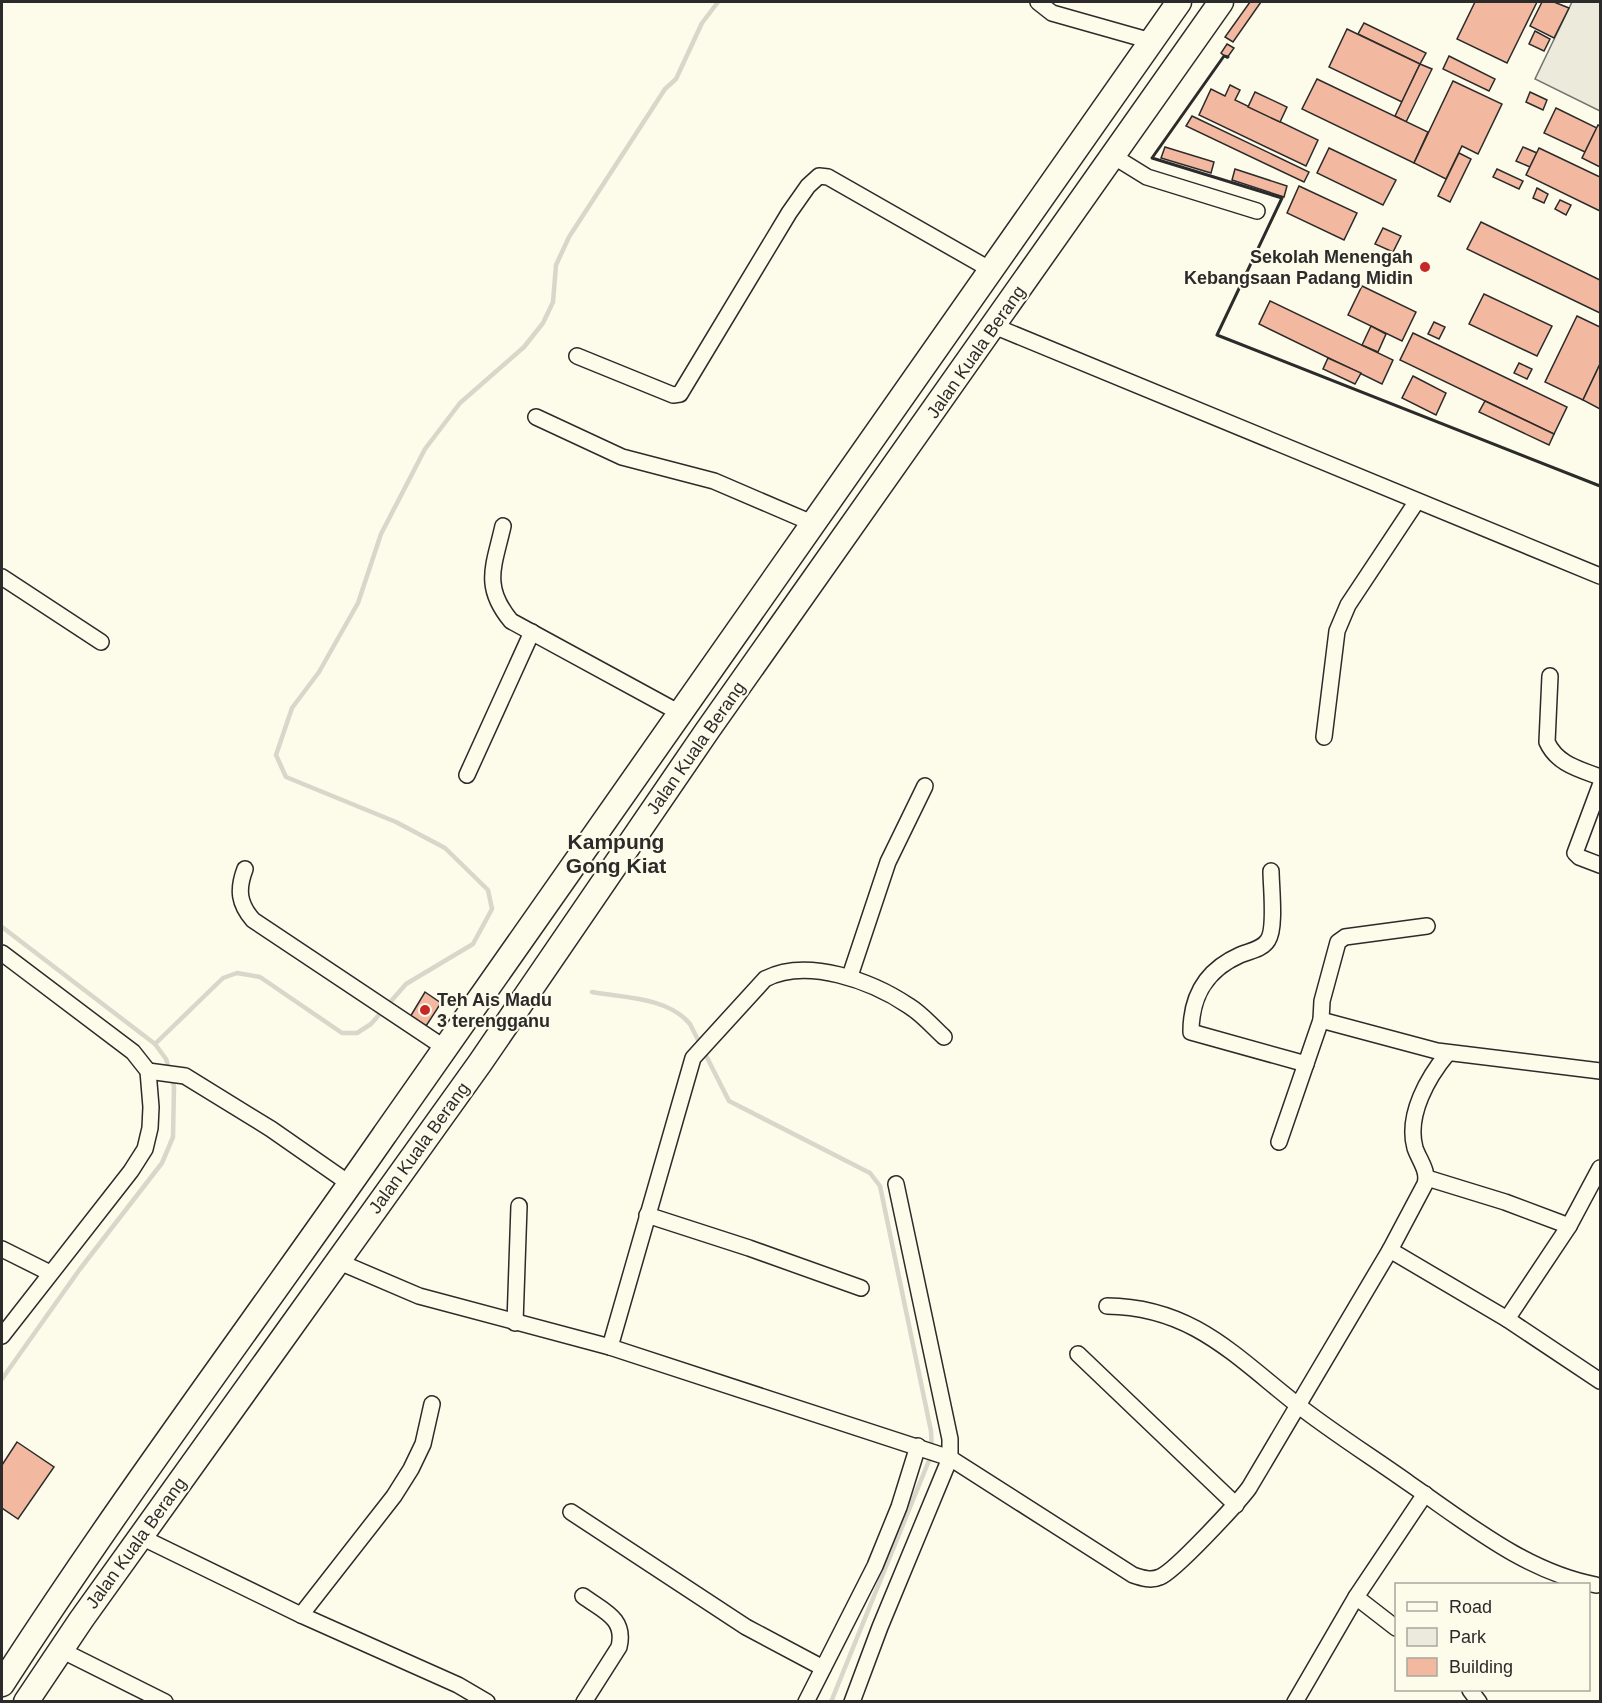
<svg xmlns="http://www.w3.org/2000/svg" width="1602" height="1703" viewBox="0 0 1602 1703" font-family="Arial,sans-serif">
  <rect width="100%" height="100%" fill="#fdfbea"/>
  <!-- green -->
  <polygon fill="#ecebdb" stroke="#74746e" stroke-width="1.5" points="1572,2 1600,2 1600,111 1535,79"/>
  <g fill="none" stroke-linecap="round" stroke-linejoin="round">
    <!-- stream -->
    <g stroke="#d8d7c9" stroke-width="4.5">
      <polyline points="2,927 155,1044 166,1059 174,1086 173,1137 162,1163 80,1269 2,1379"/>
      <path d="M592,992C624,998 668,997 690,1024L729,1101L870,1173L880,1186L931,1431L932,1453L831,1702"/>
      <polyline points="155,1044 223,978 237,973 260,977 342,1033 357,1033 371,1024 406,984 473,944 492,909 488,890 445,848 396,822 286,777 276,755 292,708 319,672 358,603 381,534 425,449 460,403 524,347 543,323 553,302 556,265 569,237 665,89 676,79 702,23 718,2"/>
    </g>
  </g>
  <!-- building -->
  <g fill="#f2b8a0" stroke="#2b2b2b" stroke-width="1.5">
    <polygon points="1250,2 1261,2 1233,42 1225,37"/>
    <polygon points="1475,2 1537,2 1507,63 1457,39"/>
    <polygon points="1542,2 1554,2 1569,8 1554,38 1530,26"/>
    <polygon points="1364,23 1426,53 1420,64 1358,34"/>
    <polygon points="1347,29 1420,64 1402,102 1329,67"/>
    <polygon points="1535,31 1550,39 1544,51 1529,44"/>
    <polygon points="1227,44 1234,48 1227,58 1221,53"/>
    <polygon points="1449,56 1495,79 1489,91 1443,69"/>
    <polygon points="1420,64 1432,69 1406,122 1395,116"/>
    <polygon points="1317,79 1428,132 1414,163 1302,109"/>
    <polygon points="1453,81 1502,104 1478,154 1462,146 1446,179 1414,163"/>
    <polygon points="1230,85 1240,90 1235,100 1318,140 1306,166 1199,115 1211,89 1225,96"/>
    <polygon points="1255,92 1287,107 1280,122 1248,107"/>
    <polygon points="1530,92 1547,100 1543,110 1526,102"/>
    <polygon points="1556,108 1597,128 1585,152 1544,133"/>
    <polygon points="1192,116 1309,172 1304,182 1186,126"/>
    <polygon points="1598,125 1600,126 1600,167 1582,158"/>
    <polygon points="1165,147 1214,162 1211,173 1161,158"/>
    <polygon points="1523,147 1537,153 1530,167 1516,161"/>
    <polygon points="1329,148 1396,180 1383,205 1317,173"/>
    <polygon points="1539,148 1600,177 1600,211 1526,175"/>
    <polygon points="1459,153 1471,159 1450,202 1438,196"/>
    <polygon points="1235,169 1287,186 1284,197 1232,180"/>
    <polygon points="1497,169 1523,181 1519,189 1493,177"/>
    <polygon points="1299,186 1357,213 1344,240 1287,213"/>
    <polygon points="1537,188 1548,194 1544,203 1533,198"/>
    <polygon points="1560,200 1571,205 1566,215 1555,209"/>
    <polygon points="1481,222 1600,280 1600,313 1467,249"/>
    <polygon points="1383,228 1401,236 1393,252 1375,244"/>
    <polygon points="1362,286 1416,312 1402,341 1348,315"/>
    <polygon points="1484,294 1552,326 1537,356 1469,324"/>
    <polygon points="1270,301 1393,360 1382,384 1259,324"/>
    <polygon points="1577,316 1600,327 1600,364 1583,400 1545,382"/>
    <polygon points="1434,322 1445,327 1439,339 1428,334"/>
    <polygon points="1371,326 1386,334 1378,352 1362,345"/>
    <polygon points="1413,333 1567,407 1554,434 1400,360"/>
    <polygon points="1328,358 1361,373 1355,384 1323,369"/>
    <polygon points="1519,363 1532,369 1527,379 1514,373"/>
    <polygon points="1600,364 1600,409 1583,400"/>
    <polygon points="1413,376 1446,393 1436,415 1402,398"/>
    <polygon points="1485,401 1554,434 1549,445 1479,412"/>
    <polygon points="425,992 441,1003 426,1026 410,1017"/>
    <polygon points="17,1442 54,1467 18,1519 2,1508 2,1465"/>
  </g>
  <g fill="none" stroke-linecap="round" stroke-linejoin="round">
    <!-- minor casing -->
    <g stroke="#2b2b2b" stroke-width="18">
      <g id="minor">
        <polyline points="1038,2 1052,13 1151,41"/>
        <polyline points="1113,156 1147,177 1257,211"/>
        <polyline points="994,326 1600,576"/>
        <polyline points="577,356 673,395 680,394 789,213 808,186 819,176 828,177 991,270"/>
        <polyline points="536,417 622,457 714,481 812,523"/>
        <path d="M503,526C494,566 482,586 511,621L678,712"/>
        <polyline points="2,577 101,642"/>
        <path d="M1550,676L1547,742C1557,764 1579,769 1600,777"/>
        <polyline points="1324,737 1337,631 1348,605 1417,501"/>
        <polyline points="467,775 532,632"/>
        <polyline points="1600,786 1575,853 1579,857 1600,865"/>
        <path d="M245,869C237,890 239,904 253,920L445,1048"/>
        <path d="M1271,871C1271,886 1276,928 1268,940C1262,950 1249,951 1240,955C1206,970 1191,996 1191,1032L1306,1064"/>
        <polyline points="1427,926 1345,937 1338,942 1322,1001 1321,1020 1437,1051 1600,1071"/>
        <polyline points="2,953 133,1052 148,1071 151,1107 150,1128 145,1149 131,1171 2,1336"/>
        <polyline points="850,976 888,862 925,786"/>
        <polyline points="148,1071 185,1076 271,1129 350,1184"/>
        <polyline points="1279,1142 1321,1020"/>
        <polyline points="1427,1178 1505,1202 1569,1226"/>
        <polyline points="896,1184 950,1439 950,1458"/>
        <polyline points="647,1215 749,1248 861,1288"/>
        <polyline points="2,1249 50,1273"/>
        <polyline points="1390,1250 1507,1319 1600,1381"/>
        <polyline points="337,1261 419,1296 610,1347 950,1458"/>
        <path d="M1107,1306C1191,1307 1233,1354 1295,1403C1332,1432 1372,1457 1410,1484C1467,1523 1526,1572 1596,1585"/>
        <polyline points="1507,1319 1569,1226 1600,1168"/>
        <polyline points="515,1323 519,1206"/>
        <path d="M610,1347L693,1058L765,979C807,957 872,981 909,1006C922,1014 933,1027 944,1037"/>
        <polyline points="1078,1354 1236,1505"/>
        <polyline points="571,1512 746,1627 823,1668"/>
        <polyline points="141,1537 301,1615 458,1685 487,1702"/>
        <path d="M583,1596C603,1611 626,1618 619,1647L584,1702"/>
        <polyline points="1356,1597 1396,1628"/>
        <polyline points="301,1615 394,1496 411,1469 423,1444 432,1404"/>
        <polyline points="61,1650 165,1702"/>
        <polyline points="1470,1690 1479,1702"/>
        <polyline points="806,1702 875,1566 899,1507 918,1446"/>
        <path d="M852,1702L880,1627L950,1458L1133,1575C1142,1578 1151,1581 1160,1577C1175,1571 1237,1504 1249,1488L1390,1250L1425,1184C1429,1171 1419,1160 1415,1148C1406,1115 1428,1077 1448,1053"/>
        <polyline points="1295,1702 1356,1597 1425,1494"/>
      </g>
    </g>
    <!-- trunk casing -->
    <g stroke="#2b2b2b" stroke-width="27">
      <g id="trunk">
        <path d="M2,1684C123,1496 258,1317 385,1134C649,756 913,378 1179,2"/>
        <polyline points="26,1702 81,1620 480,1063 707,731 1221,2"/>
      </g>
    </g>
    <!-- minor -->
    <use href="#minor" stroke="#fdfbea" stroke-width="15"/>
    <!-- trunk -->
    <use href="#trunk" stroke="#fdfbea" stroke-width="24"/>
    <!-- wall -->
    <polyline stroke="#2b2b2b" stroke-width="3" points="1228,57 1224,56 1152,158 1282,198 1217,335 1600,486"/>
  </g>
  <!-- markers -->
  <g fill="#c62828" stroke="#fdfbea" stroke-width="2">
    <circle cx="1425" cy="267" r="6"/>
    <circle cx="425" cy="1010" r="6"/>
  </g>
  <g text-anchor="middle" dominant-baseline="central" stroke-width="4.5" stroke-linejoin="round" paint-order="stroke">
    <!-- poi labels -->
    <g font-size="18" font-weight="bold" fill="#2b2b2b" stroke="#fdfbea" text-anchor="end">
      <text x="1413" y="257">Sekolah Menengah<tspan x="1413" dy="21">Kebangsaan Padang Midin</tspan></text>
      <text x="437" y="1000" text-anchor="start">Teh Ais Madu<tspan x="437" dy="21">3 terengganu</tspan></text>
    </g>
    <!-- street labels -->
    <g font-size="18" fill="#2b2b2b" stroke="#fdfbea">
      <text transform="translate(976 352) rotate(-55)">Jalan Kuala Berang</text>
      <text transform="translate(696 748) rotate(-55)">Jalan Kuala Berang</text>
      <text transform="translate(419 1148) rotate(-54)">Jalan Kuala Berang</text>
      <text transform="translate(136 1543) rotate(-54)">Jalan Kuala Berang</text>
    </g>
    <!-- quarter labels -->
    <g font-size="21" font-weight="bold" fill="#2b2b2b" stroke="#fdfbea">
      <text x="616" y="841">Kampung<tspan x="616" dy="24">Gong Kiat</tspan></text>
    </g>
  </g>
  <!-- border -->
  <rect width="1602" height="1703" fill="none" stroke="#2b2b2b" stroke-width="6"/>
  <!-- legend -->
  <rect x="1395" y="1583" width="195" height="108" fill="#fdfbea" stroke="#a9a89e" stroke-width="1.5"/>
  <rect x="1407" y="1602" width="30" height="9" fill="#fdfbea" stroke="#a9a89e" stroke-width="1.5"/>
  <text x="1449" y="1613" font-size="18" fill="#2b2b2b">Road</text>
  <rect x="1407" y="1628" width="30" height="18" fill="#ecebdb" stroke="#a9a89e" stroke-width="1.5"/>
  <text x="1449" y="1643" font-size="18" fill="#2b2b2b">Park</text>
  <rect x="1407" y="1658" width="30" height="18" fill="#f2b8a0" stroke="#a9a89e" stroke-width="1.5"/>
  <text x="1449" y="1673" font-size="18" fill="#2b2b2b">Building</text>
</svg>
